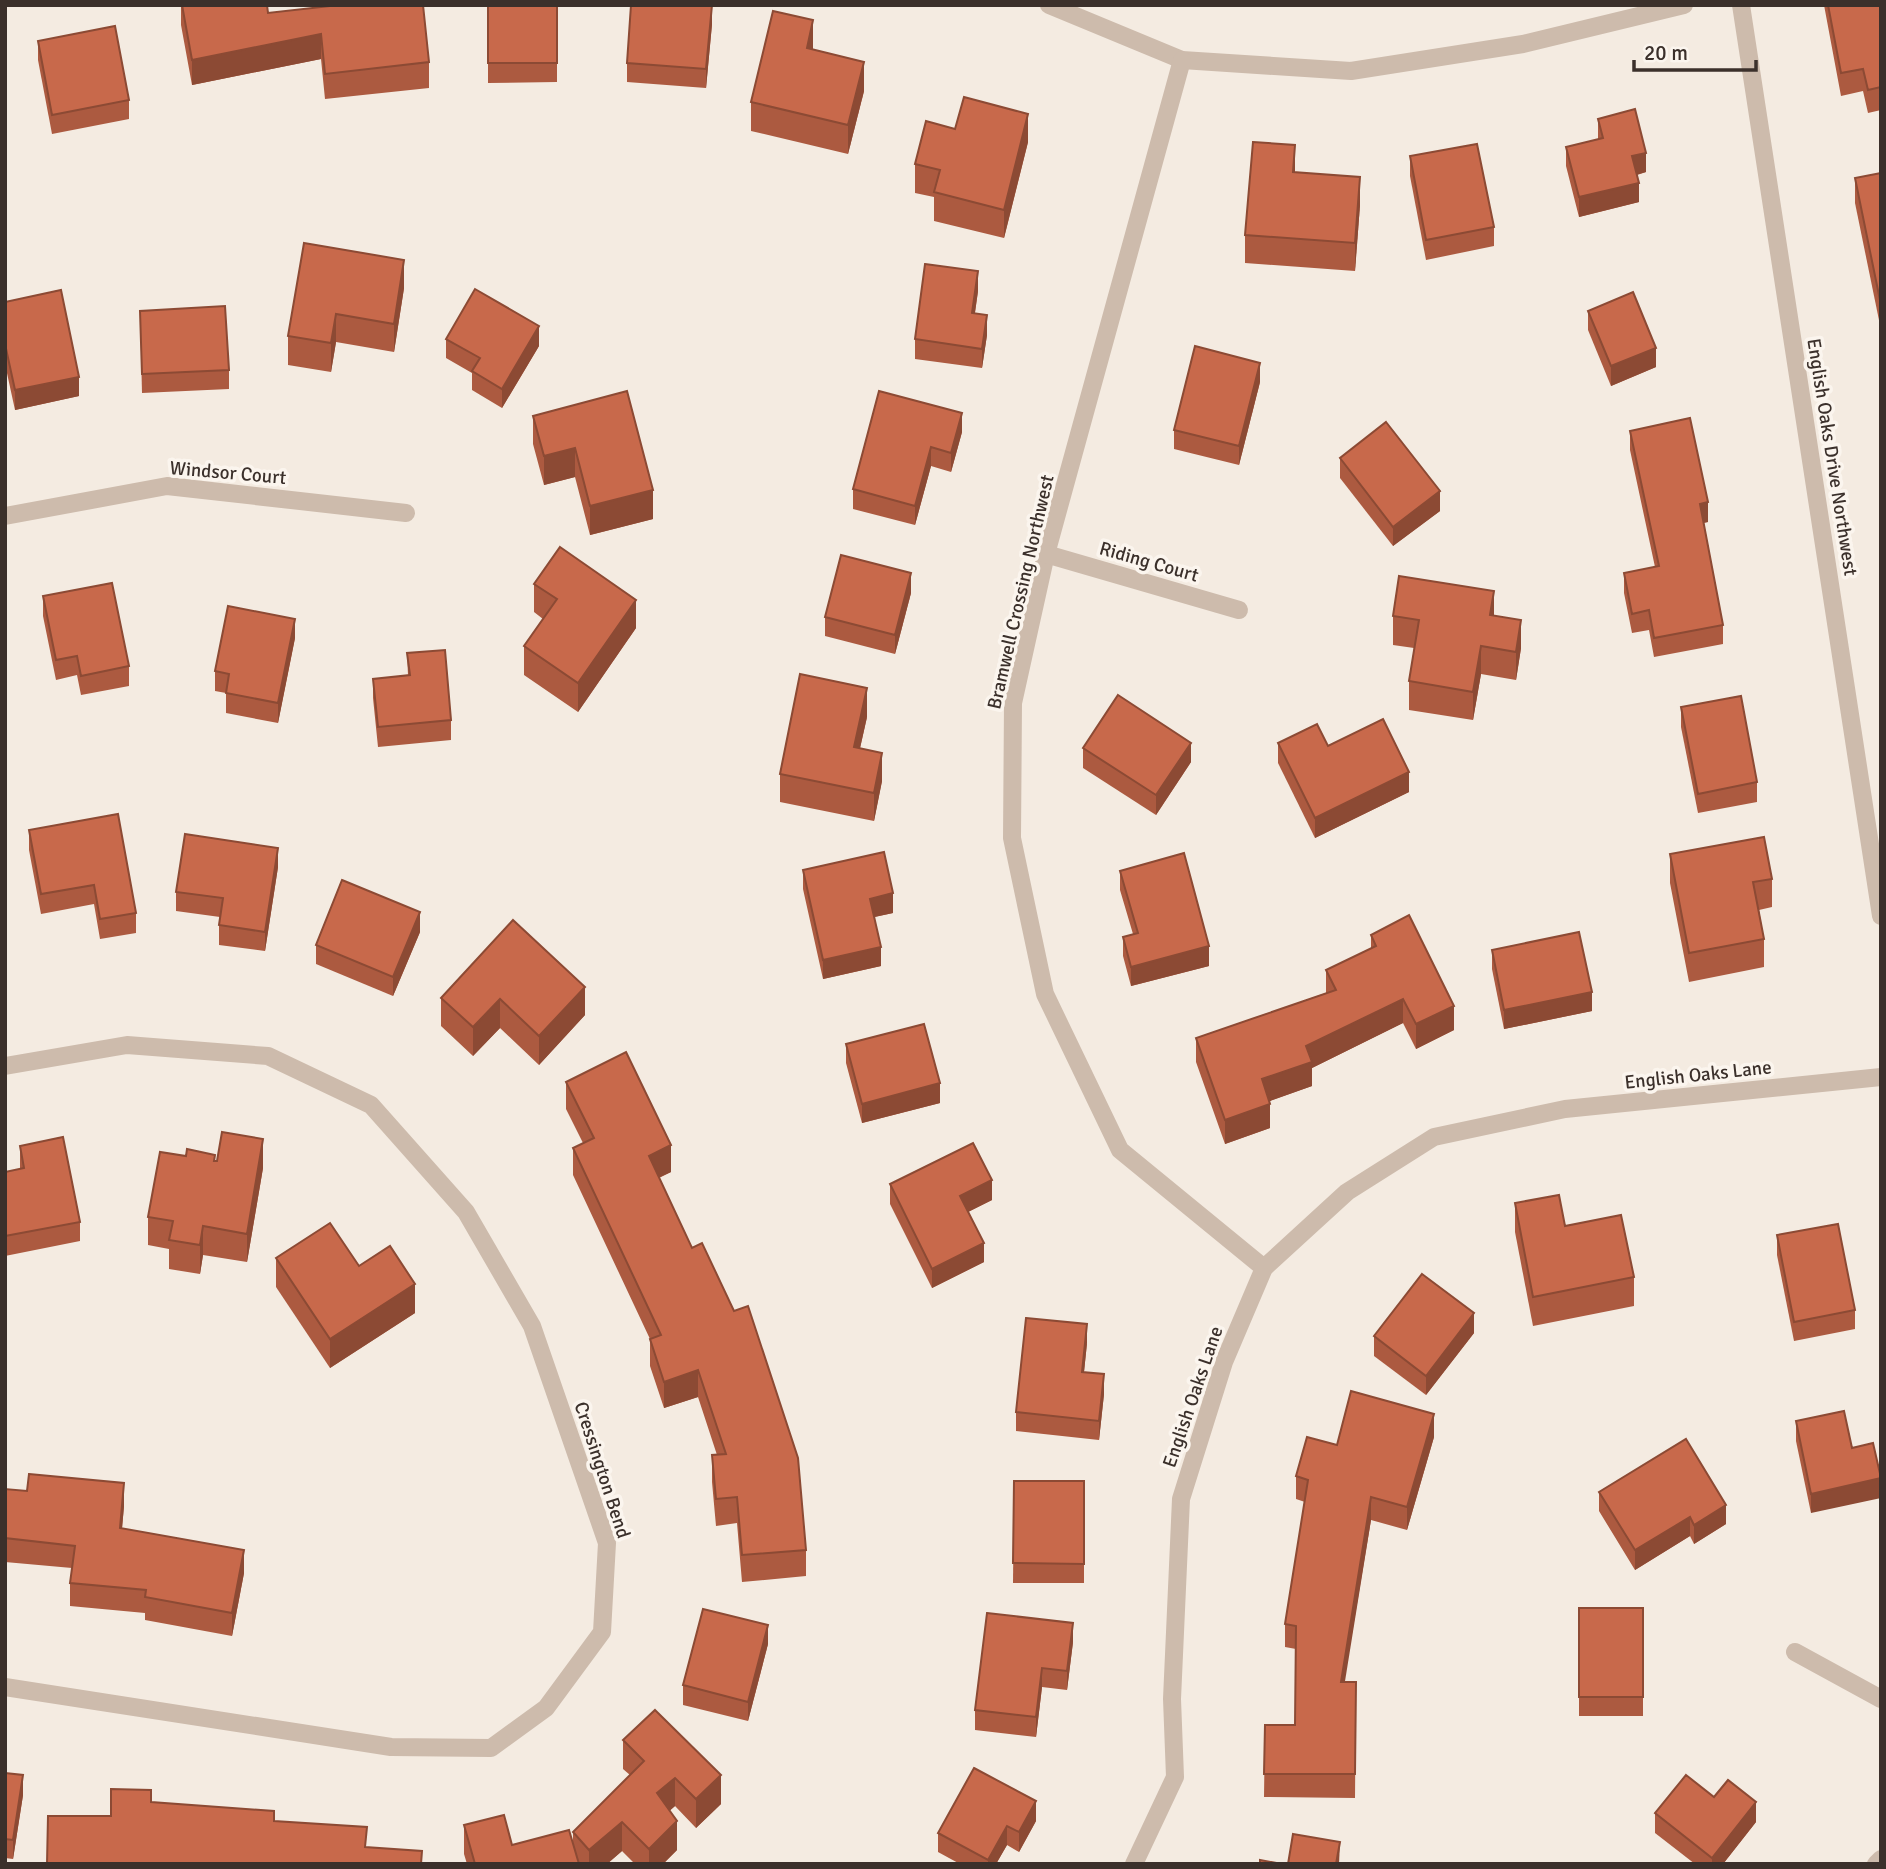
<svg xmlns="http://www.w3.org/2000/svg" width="1886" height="1869" viewBox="0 0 1886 1869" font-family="Signika,sans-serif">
  <rect width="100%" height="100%" fill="#f4ebe1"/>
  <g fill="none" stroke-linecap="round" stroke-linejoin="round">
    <!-- street -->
    <g stroke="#cdbbac" stroke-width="18">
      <polyline points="1049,5 1182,60 1351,71 1523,44 1684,5"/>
      <polyline points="1741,5 1881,916"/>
      <polyline points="1182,60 1046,554 1013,703 1012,838 1045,994 1120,1150 1264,1268"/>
      <polyline points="5,516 167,486 406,513"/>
      <polyline points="1046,554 1239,610"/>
      <polyline points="5,1066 127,1045 268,1056 371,1105 466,1212 532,1326 607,1543 602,1632 546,1708 491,1748 391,1747 5,1687"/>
      <polyline points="1795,1652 1881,1699"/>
      <polyline points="1134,1864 1175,1777 1172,1699 1181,1499 1224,1362 1264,1268 1347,1192 1434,1137 1565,1109 1881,1077"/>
      <polyline points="1876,1864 1881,1859"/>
    </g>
  </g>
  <!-- wall -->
  <g fill="#ac5a40">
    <polygon points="181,5 267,5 268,13 429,62 429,88 325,99 321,59 192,85 181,25"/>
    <polygon points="488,5 557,5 557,82 488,83"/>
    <polygon points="1824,5 1881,5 1881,110 1868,113 1863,91 1841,96"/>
    <polygon points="712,24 706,88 627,82 627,63"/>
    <polygon points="38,41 129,100 129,119 52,134 38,60"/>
    <polygon points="813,50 864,91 848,154 751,131 751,102"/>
    <polygon points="1598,119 1646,172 1637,175 1639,202 1579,217 1566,166 1566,147 1598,139"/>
    <polygon points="955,129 1028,142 1004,238 934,221 934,197 915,193 915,164"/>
    <polygon points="1410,156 1494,227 1494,246 1426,260 1410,176"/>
    <polygon points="1881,173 1881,330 1855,203 1855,178"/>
    <polygon points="1360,205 1355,271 1245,263 1245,235"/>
    <polygon points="304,243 404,288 394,352 336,342 331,372 288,365 288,336"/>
    <polygon points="978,291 975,313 987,335 982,368 915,359 915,339"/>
    <polygon points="5,302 79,396 15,410 5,364"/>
    <polygon points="140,311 229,370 229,389 142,393"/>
    <polygon points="1588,311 1656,367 1611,386 1588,330"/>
    <polygon points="446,339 539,346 502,408 472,390 472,373 446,358"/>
    <polygon points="1260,382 1239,465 1174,449 1174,430"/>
    <polygon points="627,391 653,519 590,535 575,477 544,485 533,444 533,416"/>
    <polygon points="879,391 962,432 951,472 931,466 915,525 853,509 853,489"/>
    <polygon points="1630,431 1708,522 1704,523 1723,625 1723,644 1654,657 1649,630 1632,633 1624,593 1624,573 1655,567 1630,450"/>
    <polygon points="1340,458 1440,511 1393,546 1340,478"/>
    <polygon points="534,584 636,628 578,712 524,675 524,646 543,619 534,612"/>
    <polygon points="911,593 895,654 825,636 825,617"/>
    <polygon points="43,596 129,666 129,686 81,695 77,675 56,680 43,616"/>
    <polygon points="1393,616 1494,616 1521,648 1516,680 1481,674 1473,720 1409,710 1409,681 1414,648 1393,645"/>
    <polygon points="295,638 278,723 226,713 226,693 215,691 215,671"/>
    <polygon points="407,653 451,720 451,740 378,747 373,698 373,679 408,675"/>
    <polygon points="1681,707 1757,782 1757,802 1698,813 1681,727"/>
    <polygon points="867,717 860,748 882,781 874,821 780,802 780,774"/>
    <polygon points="1278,743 1328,746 1409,792 1315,838 1278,763"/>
    <polygon points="1083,748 1191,762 1156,815 1083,768"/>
    <polygon points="29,830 136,913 136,933 100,939 94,904 41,914 29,850"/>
    <polygon points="1670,854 1772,879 1772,907 1759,910 1764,939 1764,967 1689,982 1670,883"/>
    <polygon points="278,867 265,951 219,945 219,925 220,917 176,911 176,892"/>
    <polygon points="803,870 893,913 874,917 881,966 823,979 803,889"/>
    <polygon points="1120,871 1209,966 1131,986 1123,956 1123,937 1133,934 1120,890"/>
    <polygon points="420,932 393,996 316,964 316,945"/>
    <polygon points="1371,935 1454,1030 1416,1049 1403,1023 1312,1068 1312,1086 1269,1101 1270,1128 1225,1144 1196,1062 1196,1038 1326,993 1326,970 1371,949"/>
    <polygon points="1492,950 1592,1011 1504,1029 1492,969"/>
    <polygon points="585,987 585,1015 539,1065 500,1028 473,1056 441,1026 441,998"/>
    <polygon points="846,1044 940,1103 862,1123 846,1063"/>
    <polygon points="566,1082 671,1172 659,1178 806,1550 806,1576 742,1582 737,1523 716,1526 712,1482 712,1455 717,1455 698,1397 664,1408 650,1366 650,1339 573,1175 573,1148 583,1143 566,1109"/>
    <polygon points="20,1146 80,1222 80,1241 5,1256 5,1172 20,1169"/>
    <polygon points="215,1161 263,1168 247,1262 203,1255 200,1274 169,1269 169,1249 148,1245 148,1217"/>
    <polygon points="890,1184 992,1200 968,1212 984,1262 932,1288 890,1204"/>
    <polygon points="1515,1203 1565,1226 1634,1277 1634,1306 1533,1326 1515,1232"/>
    <polygon points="1777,1235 1855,1310 1855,1329 1794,1341 1777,1255"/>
    <polygon points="276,1258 359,1266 415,1313 330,1368 276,1287"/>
    <polygon points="1474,1333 1426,1395 1374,1356 1374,1336"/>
    <polygon points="1087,1343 1084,1372 1104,1394 1099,1440 1016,1431 1016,1412"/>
    <polygon points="1796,1421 1852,1448 1811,1513 1796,1441"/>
    <polygon points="1434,1437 1407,1530 1371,1520 1344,1682 1356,1682 1355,1798 1264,1797 1265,1725 1295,1725 1296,1649 1285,1647 1285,1624 1305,1502 1296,1499 1296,1476 1337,1445"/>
    <polygon points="1014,1481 1084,1481 1084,1583 1013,1583"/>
    <polygon points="5,1489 124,1506 122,1528 244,1573 232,1636 145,1620 145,1613 70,1606 70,1583 72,1568 5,1562"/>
    <polygon points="1599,1492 1726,1524 1694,1544 1690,1536 1635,1570 1599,1511"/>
    <rect x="1579" y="1608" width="64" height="108"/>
    <polygon points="1073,1642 1067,1690 1042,1687 1036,1737 975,1730 975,1710"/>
    <polygon points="768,1644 748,1721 683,1705 683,1685"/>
    <polygon points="623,1740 721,1804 696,1828 675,1806 669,1811 677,1850 663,1864 635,1864 622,1851 607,1864 467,1864 464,1854 464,1825 512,1845 573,1841 573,1832 630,1775 623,1769"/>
    <polygon points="5,1773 23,1795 13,1859 5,1858"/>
    <polygon points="1714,1797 1756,1822 1723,1864 1695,1864 1655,1833 1655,1813"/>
    <polygon points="1036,1821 1019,1852 1007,1845 996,1864 960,1864 938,1852 938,1833"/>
  </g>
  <!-- shaded-wall -->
  <g fill="#8c4a34">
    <polygon points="712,5 712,24 706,88 706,69"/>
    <polygon points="813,20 813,49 807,77 807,48"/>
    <polygon points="321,34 321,59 192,85 192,60"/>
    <polygon points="864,62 864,91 848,154 848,125"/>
    <polygon points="1028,114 1028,142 1004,238 1004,210"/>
    <polygon points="1295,145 1295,173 1293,172"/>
    <polygon points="1646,153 1646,172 1632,176 1632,156"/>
    <polygon points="1360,177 1360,205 1355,271 1355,243"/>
    <polygon points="1639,183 1639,202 1579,217 1579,197"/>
    <polygon points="404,260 404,288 394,352 394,324"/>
    <polygon points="978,271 978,291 972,332 972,313"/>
    <polygon points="336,314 336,342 331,372 331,343"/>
    <polygon points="987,315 987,335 982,368 982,349"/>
    <polygon points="539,326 539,346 502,408 502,389"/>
    <polygon points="1656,348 1656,367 1611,386 1611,366"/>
    <polygon points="1260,363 1260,382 1239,465 1239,446"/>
    <polygon points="79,377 79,396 15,410 15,390"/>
    <polygon points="962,413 962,432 951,472 951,453"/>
    <polygon points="931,447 931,466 915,525 915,506"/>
    <polygon points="575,448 575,477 544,485 544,456"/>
    <polygon points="653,490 653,519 590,535 590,506"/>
    <polygon points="1440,491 1440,511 1393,546 1393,527"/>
    <polygon points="1708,502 1708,522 1700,523 1700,504"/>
    <polygon points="911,573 911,593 895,654 895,635"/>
    <polygon points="1494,591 1494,620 1490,615"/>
    <polygon points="636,600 636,628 578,712 578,683"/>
    <polygon points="295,619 295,638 278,723 278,703"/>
    <polygon points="1521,620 1521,648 1516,680 1516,652"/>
    <polygon points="1481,646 1481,674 1473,720 1473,692"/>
    <polygon points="867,688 867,717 854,775 854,747"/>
    <polygon points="1191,743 1191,762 1156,815 1156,795"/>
    <polygon points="882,753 882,781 874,821 874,793"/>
    <polygon points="1409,772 1409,792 1315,838 1315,818"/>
    <polygon points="278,848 278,867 265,951 265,932"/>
    <polygon points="893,893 893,913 870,918 870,899"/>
    <polygon points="420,912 420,932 393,996 393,977"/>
    <polygon points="1209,946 1209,966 1131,986 1131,967"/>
    <polygon points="881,947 881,966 823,979 823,960"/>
    <polygon points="585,987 585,1015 539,1065 539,1036"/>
    <polygon points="1592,992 1592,1011 1504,1029 1504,1010"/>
    <polygon points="500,999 500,1028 473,1056 473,1027"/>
    <polygon points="1403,999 1403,1023 1312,1068 1312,1086 1262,1104 1262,1079 1306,1046"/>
    <polygon points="1454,1006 1454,1030 1416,1049 1416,1024"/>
    <polygon points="940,1083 940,1103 862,1123 862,1104"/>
    <polygon points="1270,1104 1270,1128 1225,1144 1225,1120"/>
    <polygon points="263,1139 263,1168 247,1262 247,1234"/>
    <polygon points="671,1145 671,1172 649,1182 649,1156"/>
    <polygon points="992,1180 992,1200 960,1216 960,1196"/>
    <polygon points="203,1226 203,1255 200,1274 200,1245"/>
    <polygon points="984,1243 984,1262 932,1288 932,1269"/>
    <polygon points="415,1284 415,1313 330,1368 330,1339"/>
    <polygon points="1474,1313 1474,1333 1426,1395 1426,1376"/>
    <polygon points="1087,1324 1087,1343 1082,1391 1082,1372"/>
    <polygon points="698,1370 698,1397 664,1408 664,1382"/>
    <polygon points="1104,1374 1104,1394 1099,1440 1099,1421"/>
    <polygon points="1434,1414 1434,1437 1407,1530 1407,1507"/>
    <polygon points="1881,1478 1881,1498 1811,1513 1811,1494"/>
    <polygon points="124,1483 124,1506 120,1551 120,1528"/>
    <polygon points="1371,1497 1371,1520 1341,1706 1341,1682"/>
    <polygon points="1726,1505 1726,1524 1694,1544 1694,1525"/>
    <polygon points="1690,1517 1690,1536 1635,1570 1635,1550"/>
    <polygon points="244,1550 244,1573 232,1636 232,1613"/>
    <polygon points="1073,1623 1073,1642 1067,1690 1067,1671"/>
    <polygon points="768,1625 768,1644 748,1721 748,1702"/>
    <polygon points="1042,1668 1042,1687 1036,1737 1036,1717"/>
    <polygon points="23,1775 23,1795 13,1859 13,1840"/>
    <polygon points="721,1775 721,1804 696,1828 696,1799"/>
    <polygon points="675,1778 675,1806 657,1822 657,1793"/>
    <polygon points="1036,1801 1036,1821 1019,1852 1019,1832"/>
    <polygon points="1756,1802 1756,1822 1723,1864 1712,1864 1712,1858"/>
    <polygon points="677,1821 677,1850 663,1864 649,1864 649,1849"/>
    <polygon points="622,1822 622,1851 607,1864 589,1864 589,1850"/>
    <polygon points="1007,1826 1007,1845 996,1864 988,1864 988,1860"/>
    <polygon points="1340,1842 1339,1864 1336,1864"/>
  </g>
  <!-- building -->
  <g fill="#c8694b" stroke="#8c4a34" stroke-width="2">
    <polygon points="182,5 267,5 268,13 339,5 423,5 429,62 325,74 321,34 192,60"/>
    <rect x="488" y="5" width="69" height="58"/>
    <polygon points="631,5 712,5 706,69 627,63"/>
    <polygon points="1828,5 1881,5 1881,87 1868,90 1863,69 1841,73"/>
    <polygon points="773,11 813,20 807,48 864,62 848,125 751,102"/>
    <polygon points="115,26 129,100 52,115 38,41"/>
    <polygon points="964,97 1028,114 1004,210 934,192 940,170 915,164 926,121 955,129"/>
    <polygon points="1635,109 1646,153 1632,156 1639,183 1579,197 1566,147 1603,138 1598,119"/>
    <polygon points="1253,142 1295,145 1293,172 1360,177 1355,243 1245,235"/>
    <polygon points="1477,144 1494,227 1426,240 1410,156"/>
    <polygon points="1881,173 1881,305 1855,178"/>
    <polygon points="304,243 404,260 394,324 336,314 331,343 288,336"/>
    <polygon points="925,264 978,271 972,313 987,315 982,349 915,339"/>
    <polygon points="475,289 539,326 502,389 472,371 480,358 446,339"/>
    <polygon points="61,290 79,377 15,390 5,344 5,302"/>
    <polygon points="1633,292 1656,348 1611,366 1588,311"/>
    <polygon points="225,306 229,370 142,374 140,311"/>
    <polygon points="1195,346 1260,363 1239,446 1174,430"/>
    <polygon points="627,391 653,490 590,506 575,448 544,456 533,416"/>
    <polygon points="879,391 962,413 951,453 931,447 915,506 853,489"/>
    <polygon points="1690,418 1708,502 1700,504 1723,625 1654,638 1649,610 1632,614 1624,573 1659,566 1630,431"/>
    <polygon points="1386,422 1440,491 1393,527 1340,458"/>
    <polygon points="560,547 636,600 578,683 524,646 557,599 534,584"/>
    <polygon points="841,555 911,573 895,635 825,617"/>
    <polygon points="1399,576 1494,591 1490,615 1521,620 1516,652 1481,646 1473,692 1409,681 1419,620 1393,616"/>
    <polygon points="112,583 129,666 81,676 77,656 56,660 43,596"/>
    <polygon points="228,606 295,619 278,703 226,693 229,674 215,671"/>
    <polygon points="445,650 451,720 378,727 373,679 410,675 407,653"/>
    <polygon points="800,674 867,688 854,747 882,753 874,793 780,774"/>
    <polygon points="1118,695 1191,743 1156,795 1083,748"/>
    <polygon points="1741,696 1757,782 1698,794 1681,707"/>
    <polygon points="1383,719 1409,772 1315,818 1278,743 1317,724 1328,746"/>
    <polygon points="118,814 136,913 100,919 94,885 41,894 29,830"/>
    <polygon points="185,834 278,848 265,932 219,925 223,898 176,892"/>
    <polygon points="1764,837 1772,879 1753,882 1764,939 1689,953 1670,854"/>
    <polygon points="884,852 893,893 870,899 881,947 823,960 803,870"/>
    <polygon points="1184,853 1209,946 1131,967 1123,937 1138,933 1120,871"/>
    <polygon points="342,880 420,912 393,977 316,945"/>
    <polygon points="1409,915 1454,1006 1416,1024 1403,999 1306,1046 1312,1062 1262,1079 1270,1104 1225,1120 1196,1038 1336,990 1326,970 1376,946 1371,935"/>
    <polygon points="513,920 585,987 539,1036 500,999 473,1027 441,998"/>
    <polygon points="1579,932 1592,992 1504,1010 1492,950"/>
    <polygon points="924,1024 940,1083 862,1104 846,1044"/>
    <polygon points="626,1052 671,1145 649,1156 692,1248 702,1243 734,1311 748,1306 798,1458 806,1550 742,1555 737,1497 716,1499 712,1455 726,1454 698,1370 664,1382 650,1339 661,1335 573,1148 594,1138 566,1082"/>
    <polygon points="222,1132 263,1139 247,1234 203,1226 200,1245 169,1240 173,1221 148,1217 160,1152 186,1156 187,1149 215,1155 214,1161 217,1161"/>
    <polygon points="63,1137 80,1222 5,1236 5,1172 24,1168 20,1146"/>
    <polygon points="973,1143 992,1180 960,1196 984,1243 932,1269 890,1184"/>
    <polygon points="1559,1195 1565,1226 1621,1215 1634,1277 1533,1297 1515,1203"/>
    <polygon points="330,1223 359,1266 390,1246 415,1284 330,1339 276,1258"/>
    <polygon points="1838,1224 1855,1310 1794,1322 1777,1235"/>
    <polygon points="1422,1274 1474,1313 1426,1376 1374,1336"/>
    <polygon points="1026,1318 1087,1324 1082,1372 1104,1374 1099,1421 1016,1412"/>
    <polygon points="1351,1391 1434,1414 1407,1507 1371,1497 1341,1682 1356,1682 1355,1774 1264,1774 1265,1725 1295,1725 1296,1626 1285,1624 1308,1480 1296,1476 1307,1437 1337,1445"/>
    <polygon points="1844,1411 1852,1448 1873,1443 1881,1478 1811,1494 1796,1421"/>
    <polygon points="1686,1439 1726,1505 1694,1525 1690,1517 1635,1550 1599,1492"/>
    <polygon points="29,1474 124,1483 120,1528 244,1550 232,1613 145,1597 146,1590 70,1583 75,1546 5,1538 5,1489 27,1491"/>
    <polygon points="1014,1481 1084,1481 1084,1564 1013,1563"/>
    <rect x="1579" y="1608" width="64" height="89"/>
    <polygon points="703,1609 768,1625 748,1702 683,1685"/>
    <polygon points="987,1613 1073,1623 1067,1671 1042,1668 1036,1717 975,1710"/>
    <polygon points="655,1710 721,1775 696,1799 675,1778 657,1793 677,1821 649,1849 622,1822 589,1850 573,1832 644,1761 623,1740"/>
    <polygon points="974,1768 1036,1801 1019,1832 1007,1826 988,1860 938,1833"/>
    <polygon points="5,1773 23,1775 13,1840 5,1839"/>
    <polygon points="1686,1775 1714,1797 1728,1780 1756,1802 1712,1858 1655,1813"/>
    <polygon points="111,1789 151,1790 151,1802 274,1811 274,1821 367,1827 365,1847 422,1851 421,1864 47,1864 48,1816 111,1816"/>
    <polygon points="504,1815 512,1845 569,1830 579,1864 475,1864 464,1825"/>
    <polygon points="1293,1834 1340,1842 1336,1864 1288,1864"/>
    <polygon points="1260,1860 1282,1864 1260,1864"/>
  </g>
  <g text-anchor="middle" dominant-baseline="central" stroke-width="7" stroke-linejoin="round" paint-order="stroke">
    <!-- street labels -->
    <g font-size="19" fill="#3b302b" stroke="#fbf5ee">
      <text transform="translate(1832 457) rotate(81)">English Oaks Drive Northwest</text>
      <text transform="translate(228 473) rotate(5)">Windsor Court</text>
      <text transform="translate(1149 562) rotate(16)">Riding Court</text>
      <text transform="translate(1021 592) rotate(-77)">Bramwell Crossing Northwest</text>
      <text transform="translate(1698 1075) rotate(-6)">English Oaks Lane</text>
      <text transform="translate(1193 1397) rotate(-71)">English Oaks Lane</text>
      <text transform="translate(602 1470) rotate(72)">Cressington Bend</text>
    </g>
  </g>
  <!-- border -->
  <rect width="1886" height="1869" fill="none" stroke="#3b302b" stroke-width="14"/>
  <!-- scale -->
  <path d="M1634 60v10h122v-10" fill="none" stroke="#3b302b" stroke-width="3.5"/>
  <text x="1644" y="60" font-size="21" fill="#3b302b" stroke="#fbf5ee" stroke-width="5" paint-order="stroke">20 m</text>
</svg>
